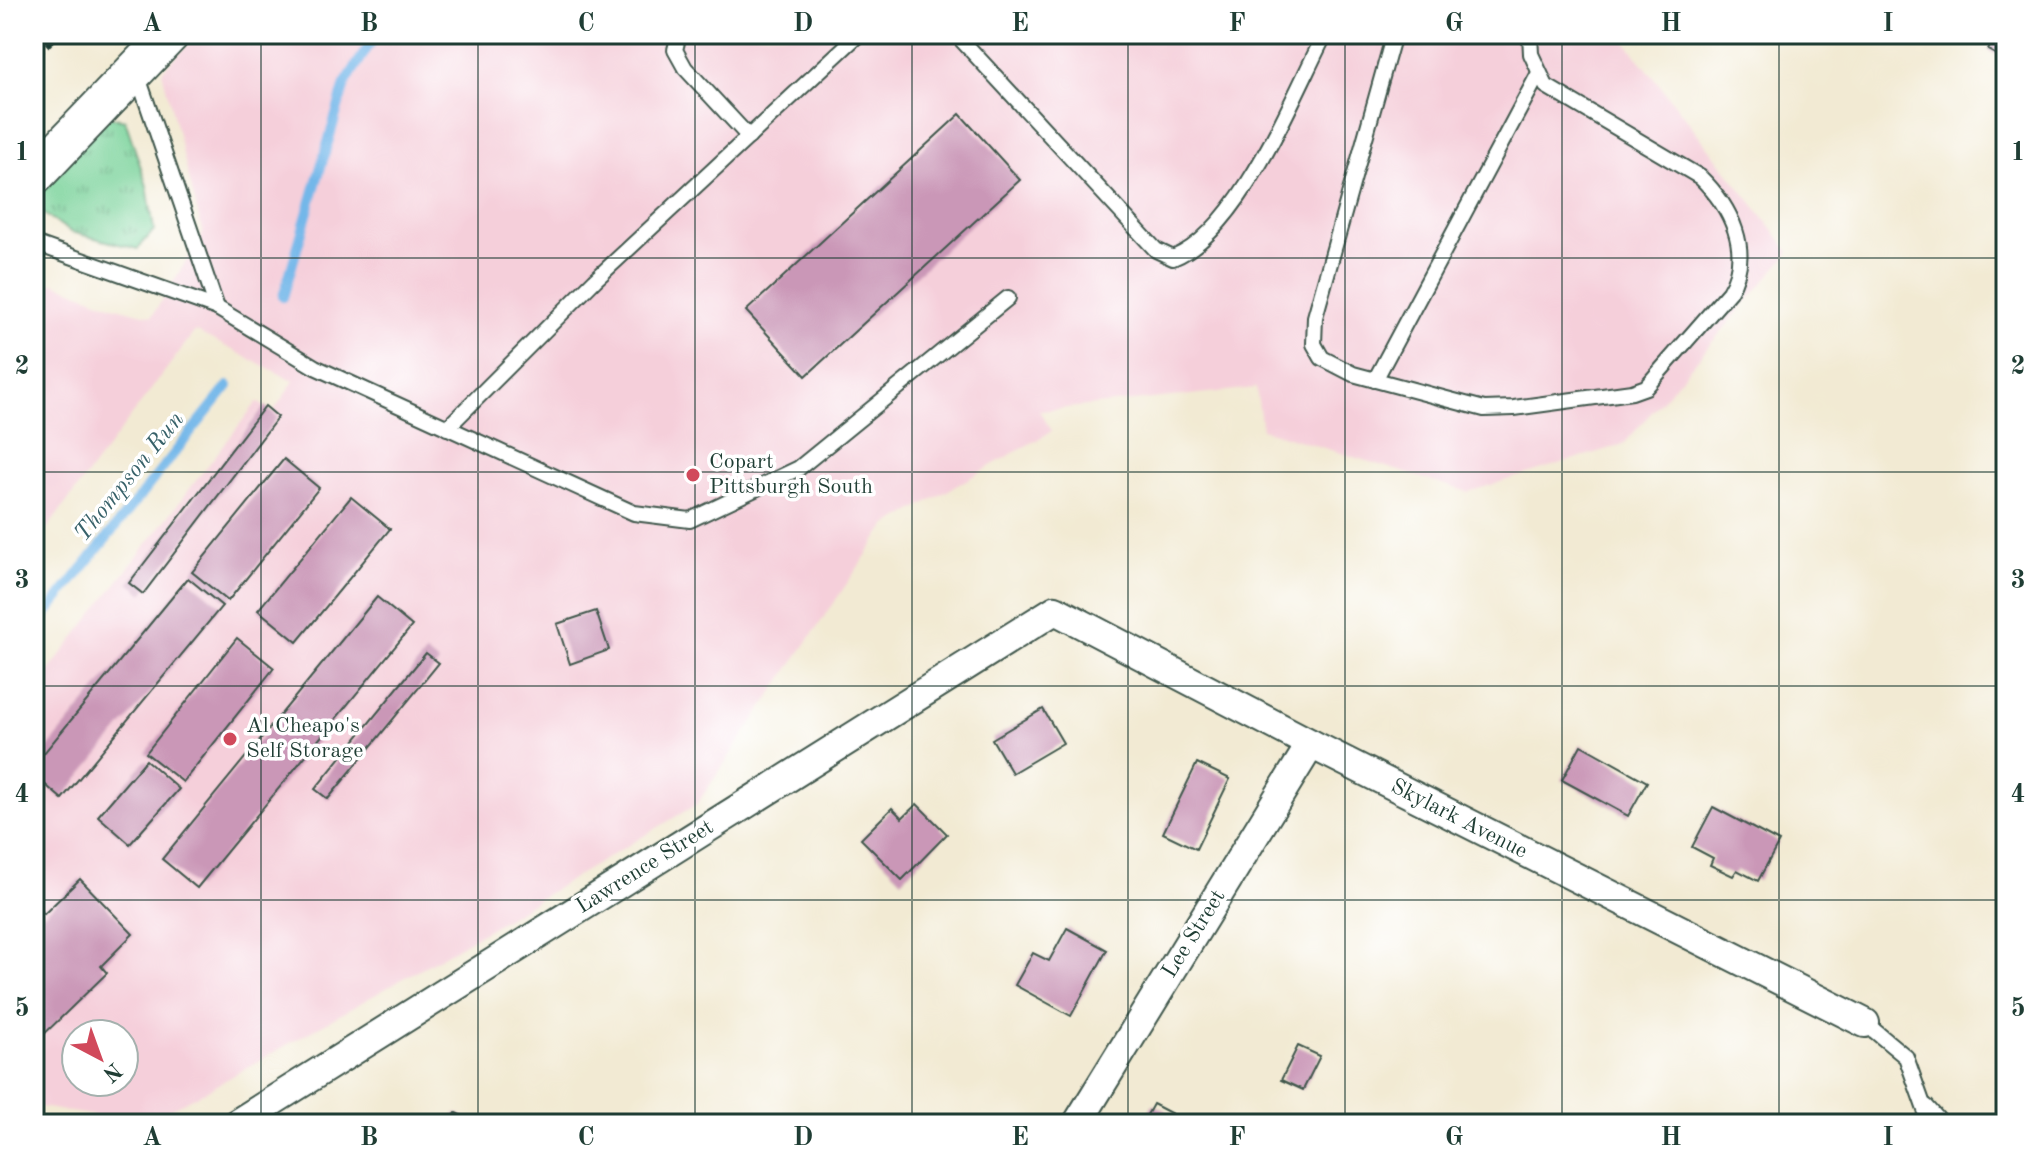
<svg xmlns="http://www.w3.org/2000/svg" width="2040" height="1158" viewBox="0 0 2040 1158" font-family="'Old Standard TT',serif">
  <defs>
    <pattern id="grass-tufts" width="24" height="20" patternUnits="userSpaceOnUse" patternTransform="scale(2)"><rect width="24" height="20" fill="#78d299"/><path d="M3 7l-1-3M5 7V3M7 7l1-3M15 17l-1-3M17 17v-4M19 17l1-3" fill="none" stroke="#62ac7e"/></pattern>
  </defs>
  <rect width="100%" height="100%" fill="#fff"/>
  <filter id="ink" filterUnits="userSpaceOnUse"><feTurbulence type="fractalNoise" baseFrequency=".0125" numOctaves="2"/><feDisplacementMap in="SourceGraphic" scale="16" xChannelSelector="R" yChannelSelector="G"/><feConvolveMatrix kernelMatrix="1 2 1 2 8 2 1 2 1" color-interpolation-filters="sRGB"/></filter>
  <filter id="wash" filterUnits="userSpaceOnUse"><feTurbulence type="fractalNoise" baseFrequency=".006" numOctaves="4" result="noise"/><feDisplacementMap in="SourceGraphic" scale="32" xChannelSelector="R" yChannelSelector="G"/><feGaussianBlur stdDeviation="1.8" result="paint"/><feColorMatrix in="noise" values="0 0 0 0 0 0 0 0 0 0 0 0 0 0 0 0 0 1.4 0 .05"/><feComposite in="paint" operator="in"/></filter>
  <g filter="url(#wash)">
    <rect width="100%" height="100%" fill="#f2ead3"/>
    <!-- built -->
    <path fill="#f5cfda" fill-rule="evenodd" d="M198,34H1620L1790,252L1624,444L1468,492L1262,429L1256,388L1039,411L1052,431L886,526L697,804L455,949L199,1095L156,1116L120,1120L34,1106V690L257,402L273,412L294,381L195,331L34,546V286L54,283L116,307L152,316L203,234L162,71ZM76,1034H124V1082H76Z"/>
    <!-- grass -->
    <polygon fill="url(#grass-tufts)" stroke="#4c8866" stroke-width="2" points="103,116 125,120 147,186 154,230 138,249 71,232 41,212 38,194"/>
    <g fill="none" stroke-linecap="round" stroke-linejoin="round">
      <!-- stream -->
      <g stroke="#73b7e9" stroke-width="10">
        <polyline points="283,297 345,84 376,34"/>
        <polyline points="34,629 228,386"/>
      </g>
    </g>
    <g id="blocks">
      <!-- building -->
      <g fill="#ca97b7">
        <polygon points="1997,34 2006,34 2006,60 1988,50"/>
        <polygon points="960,114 1020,180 806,376 746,311"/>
        <polygon points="265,406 278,417 143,594 129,583"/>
        <polygon points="284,459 319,488 228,601 192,572"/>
        <polygon points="351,497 390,529 297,642 258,610"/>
        <polygon points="188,578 222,606 62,799 34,775 34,765"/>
        <polygon points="377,597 412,626 197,888 162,859"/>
        <polygon points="596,611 609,650 570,664 557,624"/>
        <polygon points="237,638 274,668 183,782 146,753"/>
        <polygon points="426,653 439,663 328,799 315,789"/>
        <polygon points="1043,709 1063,743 1012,773 992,739"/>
        <polygon points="1581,745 1647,782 1628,816 1562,780"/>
        <polygon points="146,760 179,789 130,844 98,816"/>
        <polygon points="1197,763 1230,779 1196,849 1163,833"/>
        <polygon points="917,804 947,834 902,880 861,839 892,808 902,818"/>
        <polygon points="1713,807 1779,842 1758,881 1737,870 1733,876 1710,865 1713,858 1692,847"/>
        <polygon points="80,879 133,934 101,966 107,973 34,1044 34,904 44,914"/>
        <polygon points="1067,928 1107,950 1071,1016 1015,985 1033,953 1049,961"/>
        <polygon points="1298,1046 1320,1056 1303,1090 1281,1080"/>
        <polygon points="1153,1104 1182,1119 1179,1124 1142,1124"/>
        <polygon points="456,1113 477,1124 450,1124"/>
      </g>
    </g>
  </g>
  <g filter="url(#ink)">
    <use href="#blocks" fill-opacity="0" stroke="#3f574c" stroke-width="2"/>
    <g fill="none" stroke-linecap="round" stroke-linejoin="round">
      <!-- lane casing -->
      <g stroke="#3f574c" stroke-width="18">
        <g id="lane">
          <polyline points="679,34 675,50 685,68 749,137"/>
          <path d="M956,34L1156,250L1173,258C1240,231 1292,98 1325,34"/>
          <path d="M1394,34L1315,317L1314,344L1322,358L1353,374L1484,409L1514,408L1632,392L1646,387L1729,292C1754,251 1730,206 1700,177L1546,86L1531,54L1530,34"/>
          <polyline points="34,243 217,308 137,74"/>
          <polyline points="217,308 315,367 634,513 690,520 799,468 1008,298"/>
          <polyline points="1375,380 1539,73"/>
          <polyline points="447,428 595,280 859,34"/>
          <polyline points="1865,1023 1906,1057 1930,1124"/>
          <polyline points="1926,1106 1942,1124"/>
        </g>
      </g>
      <!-- street casing -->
      <g stroke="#3f574c" stroke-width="32">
        <g id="street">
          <polyline points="236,1124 1055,610 1311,744 1865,1023"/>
          <polyline points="1077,1124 1311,744"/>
        </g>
      </g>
      <!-- secondary casing -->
      <g stroke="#3f574c" stroke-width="42">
        <polyline id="secondary" points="34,176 170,34"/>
      </g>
      <!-- lane -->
      <use href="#lane" stroke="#fff" stroke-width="14"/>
      <!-- street -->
      <use href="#street" stroke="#fff" stroke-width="28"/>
      <!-- secondary -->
      <use href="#secondary" stroke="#fff" stroke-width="38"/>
      <!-- rail -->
      <polyline stroke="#1f3d34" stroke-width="6" stroke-dasharray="12 6" stroke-linecap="butt" points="34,58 58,34"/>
    </g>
  </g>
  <!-- grid -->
  <path fill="none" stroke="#1f3d34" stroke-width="2" stroke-opacity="0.55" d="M261,34V1124M478,34V1124M695,34V1124M912,34V1124M1128,34V1124M1345,34V1124M1562,34V1124M1779,34V1124M34,258H2006M34,472H2006M34,686H2006M34,900H2006"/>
  <!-- markers -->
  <g fill="#d1495b" stroke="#fff" stroke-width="3">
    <circle cx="693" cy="475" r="8"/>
    <circle cx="230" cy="739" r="8"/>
  </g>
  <g text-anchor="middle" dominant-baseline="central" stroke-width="7" stroke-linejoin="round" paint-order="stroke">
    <!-- poi labels -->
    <g font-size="22" fill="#1f3d34" stroke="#fff" text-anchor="start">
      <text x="709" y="462">Copart<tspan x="709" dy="25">Pittsburgh South</tspan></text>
      <text x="246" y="726">Al Cheapo's<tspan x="246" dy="25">Self Storage</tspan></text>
    </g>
    <!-- street labels -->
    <g font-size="22" fill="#1f3d34" stroke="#fff">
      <text transform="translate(1459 819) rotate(27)">Skylark Avenue</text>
      <text transform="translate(645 867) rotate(-32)">Lawrence Street</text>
      <text transform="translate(1194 934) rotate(-58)">Lee Street</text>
    </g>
    <!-- water labels -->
    <g font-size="24" font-style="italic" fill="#38626a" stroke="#fff">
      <text transform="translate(130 477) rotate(-51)">Thompson Run</text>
    </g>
  </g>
  <!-- margin -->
  <rect width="2040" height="1158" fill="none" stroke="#fff" stroke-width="88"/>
  <!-- north arrow -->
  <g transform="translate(100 1058) rotate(139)"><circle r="38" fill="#ffffff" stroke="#a5b1ae" stroke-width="2"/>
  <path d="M0-6L14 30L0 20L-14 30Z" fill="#d1495b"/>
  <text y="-12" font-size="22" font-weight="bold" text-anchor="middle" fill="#1f3d34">N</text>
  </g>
  <rect x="44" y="44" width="1952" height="1070" fill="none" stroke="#1f3d34" stroke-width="3"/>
  <g font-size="26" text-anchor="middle" font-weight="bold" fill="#1f3d34">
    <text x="152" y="31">A</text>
    <text x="369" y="31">B</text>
    <text x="586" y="31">C</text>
    <text x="803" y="31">D</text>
    <text x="1020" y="31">E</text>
    <text x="1237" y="31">F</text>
    <text x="1454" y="31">G</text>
    <text x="1671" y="31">H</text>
    <text x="1888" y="31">I</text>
    <text x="22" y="160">1</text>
    <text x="2018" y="160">1</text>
    <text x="22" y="374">2</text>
    <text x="2018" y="374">2</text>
    <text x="22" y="588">3</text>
    <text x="2018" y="588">3</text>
    <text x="22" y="802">4</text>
    <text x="2018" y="802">4</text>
    <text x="22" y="1016">5</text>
    <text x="2018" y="1016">5</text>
    <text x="152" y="1145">A</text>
    <text x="369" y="1145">B</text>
    <text x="586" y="1145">C</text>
    <text x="803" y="1145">D</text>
    <text x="1020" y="1145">E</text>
    <text x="1237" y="1145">F</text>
    <text x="1454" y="1145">G</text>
    <text x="1671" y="1145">H</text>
    <text x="1888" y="1145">I</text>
  </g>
</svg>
